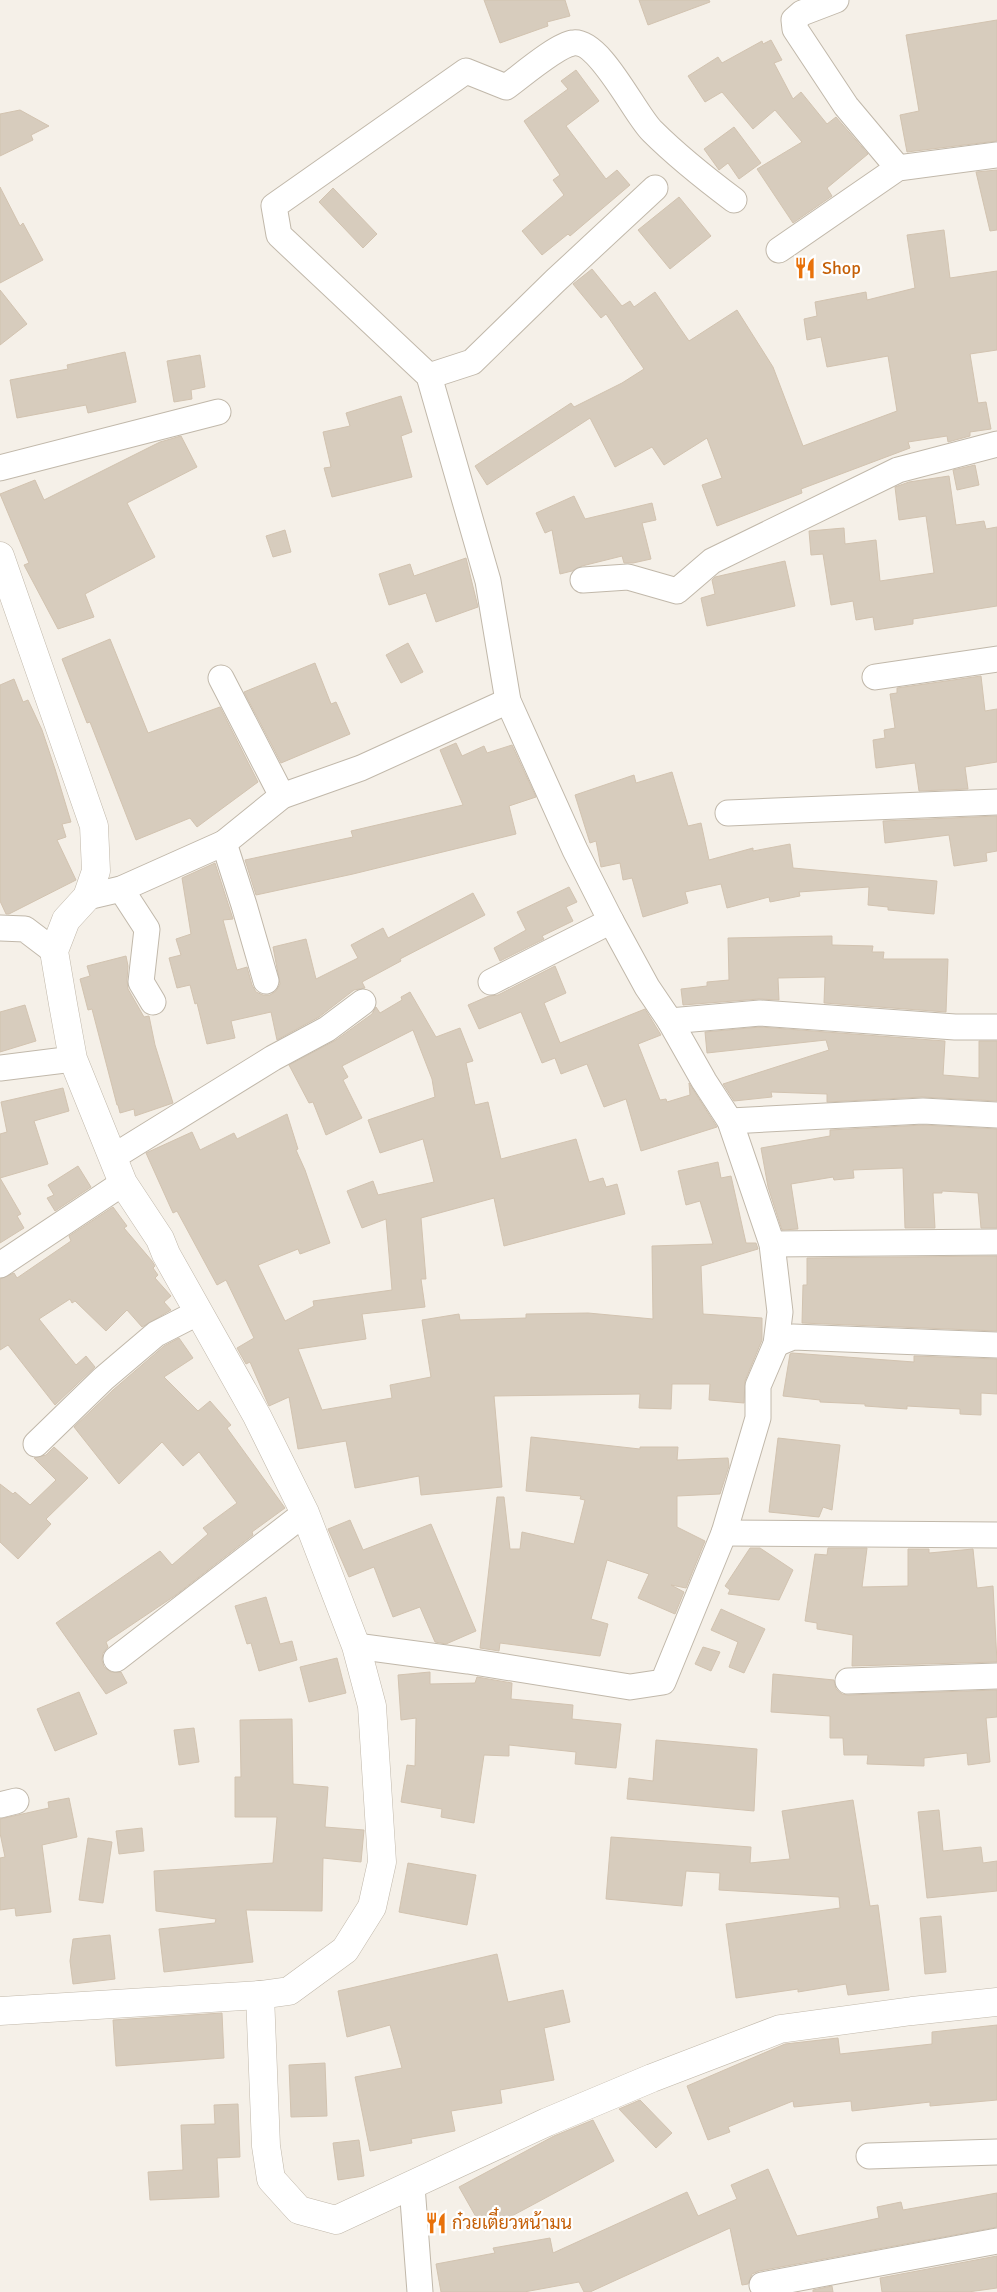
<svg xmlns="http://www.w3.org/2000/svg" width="997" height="2292" viewBox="0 0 997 2292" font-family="Signika,Sarabun,sans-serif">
  <rect width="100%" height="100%" fill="#f5f0e8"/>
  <!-- building -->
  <g fill="#d7ccbd" stroke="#d2c3b0">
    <polygon points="484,0 565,0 570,16 547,22 548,26 500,43"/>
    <polygon points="639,0 709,0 710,2 648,25"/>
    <polygon points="997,20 997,141 907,152 900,115 919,111 906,35"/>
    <polygon points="771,40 782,60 774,63 793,99 801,92 827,124 836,117 868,154 827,188 832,196 793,223 757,169 802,142 775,110 753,129 722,92 705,102 688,76 718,57 722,63 762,41 763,44"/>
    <polygon points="576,70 599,101 566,126 606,179 617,170 630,185 570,236 568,234 542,255 522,231 564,195 553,180 560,175 524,121 568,89 561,81"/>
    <polygon points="20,110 49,126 31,135 33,140 0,156 0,114"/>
    <polygon points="734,127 761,163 739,179 728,163 719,170 704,149"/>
    <polygon points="997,170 997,230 990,231 976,172"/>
    <polygon points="0,187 20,226 23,223 43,260 0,283"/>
    <polygon points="333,188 377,234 363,248 319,202"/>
    <polygon points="679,197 711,236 670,269 638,230"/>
    <polygon points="944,230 950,278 997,271 997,350 970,354 978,403 986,402 991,429 970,432 970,436 948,442 947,436 908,442 910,448 801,489 802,493 717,526 702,485 722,478 707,438 664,465 652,447 615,467 590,418 487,485 475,466 571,403 574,407 622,383 644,369 606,314 601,318 573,284 592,269 622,306 630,301 634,307 655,292 689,341 737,310 773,367 803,446 897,411 888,356 827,367 821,337 807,340 804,319 817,316 815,302 866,292 867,300 915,288 907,235"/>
    <polygon points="0,290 27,324 0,345"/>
    <polygon points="125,352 136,402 88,413 86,405 17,418 10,380 68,369 67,365"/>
    <polygon points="200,355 205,387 191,390 192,399 174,402 167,361"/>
    <polygon points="401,396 412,432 401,436 412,477 332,497 324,468 331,467 323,432 350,426 346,413"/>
    <polygon points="181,436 197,467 127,503 155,557 85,594 94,617 58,629 24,565 29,563 0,494 35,480 44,500 160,442"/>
    <polygon points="975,465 979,485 957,490 953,470"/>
    <polygon points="949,476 956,525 984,521 986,529 997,527 997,606 913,619 913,624 875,630 873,617 856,620 853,601 831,605 823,554 811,555 809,531 844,528 845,544 876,540 880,581 934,573 926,516 899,520 895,487 909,482"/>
    <polygon points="574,496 585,519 652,503 656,520 642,523 651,559 633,563 624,563 622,556 582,566 572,571 560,574 552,530 545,533 536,513"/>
    <polygon points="285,530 291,552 273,557 266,536"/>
    <polygon points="466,558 478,607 436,622 426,593 389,605 379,574 410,564 414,576"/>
    <polygon points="785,561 795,606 707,626 701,598 715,594 712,580 715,577"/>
    <polygon points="110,639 148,733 220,707 258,782 197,827 190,818 136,840 90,722 87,723 62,659"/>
    <polygon points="408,643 423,672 401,683 386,655"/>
    <polygon points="315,663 331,704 336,702 350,734 281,763 244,692"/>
    <polygon points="981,676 985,711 997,709 997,762 965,767 968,789 919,791 915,763 876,768 873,740 885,738 884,730 895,728 890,694 897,693 897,688"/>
    <polygon points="14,679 23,702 28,700 42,730 55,769 71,822 62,824 66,837 57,840 76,880 9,914 6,914 0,901 0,685"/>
    <polygon points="456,743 462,756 484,746 487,753 512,745 536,797 509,806 516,834 353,874 256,895 245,860 353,837 351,831 463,805 440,750"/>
    <polygon points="672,772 688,826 701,823 709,860 753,848 753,851 790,844 793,868 937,881 934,914 888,910 888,907 868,905 869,887 799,892 800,896 770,902 769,897 727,908 721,884 685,892 688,903 643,917 632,878 623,880 620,863 601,867 596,841 590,843 575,795 634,775 636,783"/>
    <polygon points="997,816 997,851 986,853 987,861 954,866 949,835 885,843 883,821"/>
    <polygon points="215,863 233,919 223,920 236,967 237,970 247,967 252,985 256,992 263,995 270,995 276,991 280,984 273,947 306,939 316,979 358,958 351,945 383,928 388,938 473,893 485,915 400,959 401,961 362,982 365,988 354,990 319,1017 277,1040 271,1012 231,1021 235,1038 207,1044 197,1003 195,1004 190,985 177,988 169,958 181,955 176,939 191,934 182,878"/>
    <polygon points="569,887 577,902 566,907 573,921 542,936 544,939 500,961 494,948 526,930 517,912"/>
    <polygon points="832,936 832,945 873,946 872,952 884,952 883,959 948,959 946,1012 824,1003 825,977 778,978 779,1000 759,999 683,1005 681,989 707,986 707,982 729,980 728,938"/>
    <polygon points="126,956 128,966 127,980 128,989 144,1017 149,1016 155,1045 173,1103 135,1116 134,1109 120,1113 118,1105 117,1105 92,1009 88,1010 80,979 90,976 87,966"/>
    <polygon points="555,966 566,993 544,1003 560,1043 645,1009 661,1035 638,1044 660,1100 666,1099 667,1102 690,1095 689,1083 717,1127 641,1151 626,1099 604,1107 587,1064 561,1074 555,1058 542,1063 521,1012 479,1029 468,1005 489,996 498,995"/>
    <polygon points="410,992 436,1037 460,1028 473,1061 466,1063 475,1105 488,1102 501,1159 576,1139 589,1182 603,1178 606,1187 617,1184 625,1214 504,1246 494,1198 421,1218 426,1279 421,1279 425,1307 362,1314 366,1339 298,1349 322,1410 392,1398 390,1385 431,1377 422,1320 459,1314 460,1320 526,1318 526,1314 588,1313 653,1319 652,1246 713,1244 700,1201 686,1205 678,1171 718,1162 721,1178 731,1176 746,1243 756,1243 758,1249 701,1266 703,1314 762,1318 762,1340 745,1381 744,1403 709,1400 710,1384 672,1384 671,1409 639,1408 640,1394 494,1396 502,1487 421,1495 419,1476 355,1488 346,1441 298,1449 289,1397 269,1406 250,1362 246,1364 237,1348 254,1338 226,1280 217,1285 177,1211 173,1213 146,1153 192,1132 200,1150 234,1133 237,1139 287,1114 298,1149 296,1150 305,1170 330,1243 300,1254 298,1249 258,1265 285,1321 314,1306 313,1301 392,1290 386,1219 362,1228 347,1191 373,1181 378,1195 434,1182 423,1139 380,1153 368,1120 435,1097 432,1079 413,1030 342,1066 348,1077 343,1080 362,1118 326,1135 313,1102 309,1103 289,1065 336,1040 372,1014 376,1007 380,1013 402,1000 401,997"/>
    <polygon points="25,1005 36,1041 0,1052 0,1012"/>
    <polygon points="760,1027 945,1041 943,1075 979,1078 979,1041 997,1041 997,1101 922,1097 827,1102 827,1094 771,1092 772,1097 734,1101 723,1084 829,1050 826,1040 707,1053 705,1032"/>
    <polygon points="63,1088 69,1111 34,1121 48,1164 0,1178 21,1214 17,1216 24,1228 0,1243 0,1134 7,1132 1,1102"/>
    <polygon points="923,1125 997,1129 997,1228 981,1228 978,1193 942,1191 942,1193 933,1193 935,1228 905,1228 903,1168 853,1170 854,1178 834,1180 833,1177 791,1184 798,1229 782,1230 768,1187 761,1148 830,1136 830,1130"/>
    <polygon points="78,1166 91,1187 55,1211 47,1198 54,1195 48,1185"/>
    <polygon points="113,1207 127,1226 124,1228 152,1261 155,1266 153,1268 158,1275 155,1278 171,1296 164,1302 171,1310 142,1327 127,1310 106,1331 75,1301 72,1303 70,1299 39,1319 76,1365 86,1356 95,1367 55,1405 8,1345 0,1350 0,1279 14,1273 17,1278 71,1241 69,1236"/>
    <polygon points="997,1256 997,1331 802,1323 803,1285 807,1285 807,1258"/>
    <polygon points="179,1338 193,1358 164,1377 198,1411 210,1401 231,1425 227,1428 285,1508 252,1532 253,1535 176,1595 106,1642 108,1647 103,1653 102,1660 104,1667 111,1672 121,1672 127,1683 106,1694 56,1623 160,1551 172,1565 208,1534 203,1528 237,1503 199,1452 183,1466 162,1442 119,1484 74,1427 113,1390 164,1346"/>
    <polygon points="792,1353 914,1362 914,1356 997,1359 997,1394 981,1393 981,1415 960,1414 960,1409 907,1406 907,1409 865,1406 865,1404 820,1402 820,1400 783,1396 790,1354"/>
    <polygon points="531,1437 640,1449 640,1447 678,1447 677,1460 728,1458 729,1466 720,1494 677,1496 677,1527 705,1541 686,1588 671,1585 684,1592 675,1614 638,1598 649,1574 607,1560 591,1619 608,1624 600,1656 500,1643 499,1651 480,1648 497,1497 504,1497 510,1549 520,1549 522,1532 574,1544 585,1500 580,1499 581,1496 526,1491"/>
    <polygon points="778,1438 840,1445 832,1510 823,1507 819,1517 769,1512"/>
    <polygon points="54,1447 88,1478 46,1519 51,1524 18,1559 0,1542 0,1484 13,1494 15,1492 30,1505 56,1480 34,1458 46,1455"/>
    <polygon points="350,1520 363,1550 431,1524 476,1631 446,1644 435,1642 420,1607 393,1617 374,1567 349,1577 328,1529"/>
    <polygon points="750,1548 760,1548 793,1570 779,1600 728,1594 730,1590 725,1586"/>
    <polygon points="828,1548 867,1548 862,1587 908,1586 908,1549 929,1549 929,1553 973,1549 977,1588 993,1586 997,1662 852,1666 853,1635 817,1629 817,1623 805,1621 815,1554 827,1555"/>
    <polygon points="266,1597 280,1644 292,1641 297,1660 259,1671 251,1643 247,1644 235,1606"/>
    <polygon points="721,1609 765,1629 744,1673 729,1667 738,1642 711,1630"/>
    <polygon points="703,1647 720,1652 711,1671 695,1664"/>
    <polygon points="337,1658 346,1693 309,1702 300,1667"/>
    <polygon points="430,1672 430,1684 475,1683 477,1677 512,1683 511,1699 573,1705 572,1719 621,1724 616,1768 575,1764 576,1752 509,1745 509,1756 484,1755 474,1823 441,1817 442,1809 401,1802 407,1765 415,1766 416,1718 401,1720 398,1675"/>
    <polygon points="773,1674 834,1680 836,1689 842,1694 848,1695 997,1690 997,1717 986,1718 990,1762 968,1765 967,1753 924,1758 924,1766 867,1764 868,1755 844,1755 843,1738 830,1738 830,1716 771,1712"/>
    <polygon points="79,1692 97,1734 55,1751 37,1709"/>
    <polygon points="292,1719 293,1784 328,1787 325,1827 364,1830 361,1862 323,1858 322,1911 246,1910 253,1962 164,1972 159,1929 215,1923 216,1919 156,1911 154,1871 273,1863 277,1817 235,1817 235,1777 241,1777 240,1720"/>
    <polygon points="194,1728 199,1762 179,1765 174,1730"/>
    <polygon points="656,1740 757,1749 754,1811 627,1799 629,1778 653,1781"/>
    <polygon points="69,1798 77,1837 42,1845 51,1912 16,1916 15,1908 0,1910 0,1858 5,1857 0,1833 0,1819 49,1808 48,1802"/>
    <polygon points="853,1800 870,1906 878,1905 889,1990 848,1995 846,1984 798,1992 798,1989 736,1998 726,1924 840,1908 839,1897 719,1890 720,1873 686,1871 682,1906 606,1899 611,1837 751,1847 750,1863 790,1859 782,1811"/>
    <polygon points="939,1810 943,1851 981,1847 983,1863 997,1861 997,1891 927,1898 918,1812"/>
    <polygon points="142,1828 144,1851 119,1854 116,1831"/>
    <polygon points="88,1838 112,1842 103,1903 79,1900"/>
    <polygon points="408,1863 476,1875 467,1925 399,1912"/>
    <polygon points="941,1916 946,1972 925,1974 920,1918"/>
    <polygon points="110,1935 115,1979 73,1984 70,1961 73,1939"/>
    <polygon points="497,1954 508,2002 563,1990 570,2022 544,2028 554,2080 500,2090 502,2103 451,2111 455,2131 411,2139 412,2143 370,2151 355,2077 402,2068 390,2025 347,2037 338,1991"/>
    <polygon points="222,2013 224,2058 116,2066 113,2020"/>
    <polygon points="997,2025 997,2100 930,2106 930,2102 852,2111 851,2101 794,2107 793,2101 728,2127 730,2132 708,2140 687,2086 785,2044 838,2038 840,2054 932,2044 932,2032"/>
    <polygon points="325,2063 327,2116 291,2117 289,2065"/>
    <polygon points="640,2100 672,2133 656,2148 619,2109"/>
    <polygon points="238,2104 240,2157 217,2158 219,2197 150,2200 148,2172 183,2170 181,2125 215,2124 214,2105"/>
    <polygon points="593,2120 614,2161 484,2231 459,2187 554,2136"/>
    <polygon points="359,2140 364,2176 338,2180 333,2143"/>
    <polygon points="768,2169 797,2236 879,2218 877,2207 901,2202 903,2210 997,2193 997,2227 759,2271 752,2274 748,2284 742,2285 730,2228 590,2292 584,2292 579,2282 524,2292 441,2292 436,2264 495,2253 493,2248 550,2238 553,2253 687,2192 698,2216 737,2199 731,2185"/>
    <polygon points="997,2256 997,2288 968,2292 882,2292 880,2278"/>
    <polygon points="832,2286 833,2292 813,2292 813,2290"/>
  </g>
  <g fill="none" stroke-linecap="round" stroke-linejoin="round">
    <!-- minor casing -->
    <g stroke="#c1b8aa" stroke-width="27">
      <g id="minor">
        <polyline points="836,0 802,13 794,20 795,29 846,106 898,168"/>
        <polyline points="779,250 898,168 997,155"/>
        <polyline points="429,376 472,362 555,281 655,188"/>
        <polyline points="0,468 218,412"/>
        <polyline points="583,580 628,577 677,591 712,561 898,470 997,444"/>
        <polyline points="875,677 997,659"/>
        <polyline points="221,678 282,796"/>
        <polyline points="728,813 997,802"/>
        <polyline points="224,843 244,905 266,981"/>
        <polyline points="121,889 147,929 141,982 153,1002"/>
        <polyline points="87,897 121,889 224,843 282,796 361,768 508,701"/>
        <polyline points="0,928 25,929 54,951"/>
        <polyline points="491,982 611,921"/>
        <polyline points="670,1021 760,1013 955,1027 997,1027"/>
        <polyline points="0,1068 73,1059"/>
        <polyline points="730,1121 923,1111 997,1115"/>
        <polyline points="113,1157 273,1058 327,1029 363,1002"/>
        <polyline points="772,1244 997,1242"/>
        <polyline points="0,1265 123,1183"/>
        <polyline points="776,1344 793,1337 997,1345"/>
        <polyline points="36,1444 103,1379 156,1334 199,1312"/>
        <polyline points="724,1533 997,1535"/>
        <path d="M356,1646L468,1661L630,1687L663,1682L724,1533L758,1418V1386L776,1344L780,1312L772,1244L730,1121L704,1081L670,1021L647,987L611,921L575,850L508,701L488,581L429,376L279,235L274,206L466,71L506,87C520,77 557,45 573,43C600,39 635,115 652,131C677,156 706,179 734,200"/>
        <polyline points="116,1659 305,1513"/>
        <polyline points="848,1681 997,1676"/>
        <polyline points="0,1805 16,1801"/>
        <polyline points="869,2156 997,2152"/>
        <polyline points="412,2186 420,2292"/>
        <polyline points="762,2285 997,2241"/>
      </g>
    </g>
    <!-- tertiary casing -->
    <g stroke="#c1b8aa" stroke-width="29">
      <g id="tertiary">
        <polyline points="0,556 94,826 96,871 87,897 66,920 54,951 63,1004 73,1059 123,1183 160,1239 166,1254 257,1416 305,1513 356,1646 372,1706 382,1862 372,1907 345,1950 289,1991 260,1995 0,2011"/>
        <polyline points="260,1995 266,2146 271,2179 299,2210 336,2220 547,2122 652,2078 780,2029 912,2011 997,2002"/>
      </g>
    </g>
    <!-- minor -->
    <use href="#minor" stroke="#fff" stroke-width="25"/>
    <!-- tertiary -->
    <use href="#tertiary" stroke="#fff" stroke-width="28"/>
  </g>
  <!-- icons -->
  <defs>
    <g id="restaurant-bare" transform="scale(1.725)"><path d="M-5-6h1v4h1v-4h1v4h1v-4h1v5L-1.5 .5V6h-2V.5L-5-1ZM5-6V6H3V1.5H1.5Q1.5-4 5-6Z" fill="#e8710a" stroke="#fff" stroke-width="2.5" paint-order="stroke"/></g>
  </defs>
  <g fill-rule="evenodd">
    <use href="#restaurant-bare" x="805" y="268"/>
    <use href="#restaurant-bare" x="436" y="2223"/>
  </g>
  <g text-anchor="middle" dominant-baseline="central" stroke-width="4.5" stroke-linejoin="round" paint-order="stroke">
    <!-- food labels -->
    <g font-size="18" fill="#c56008" stroke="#fff" text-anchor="start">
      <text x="822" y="268">Shop</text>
      <text x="452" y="2223">ก๋วยเตี๋ยวหน้ามน</text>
    </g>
  </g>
</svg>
